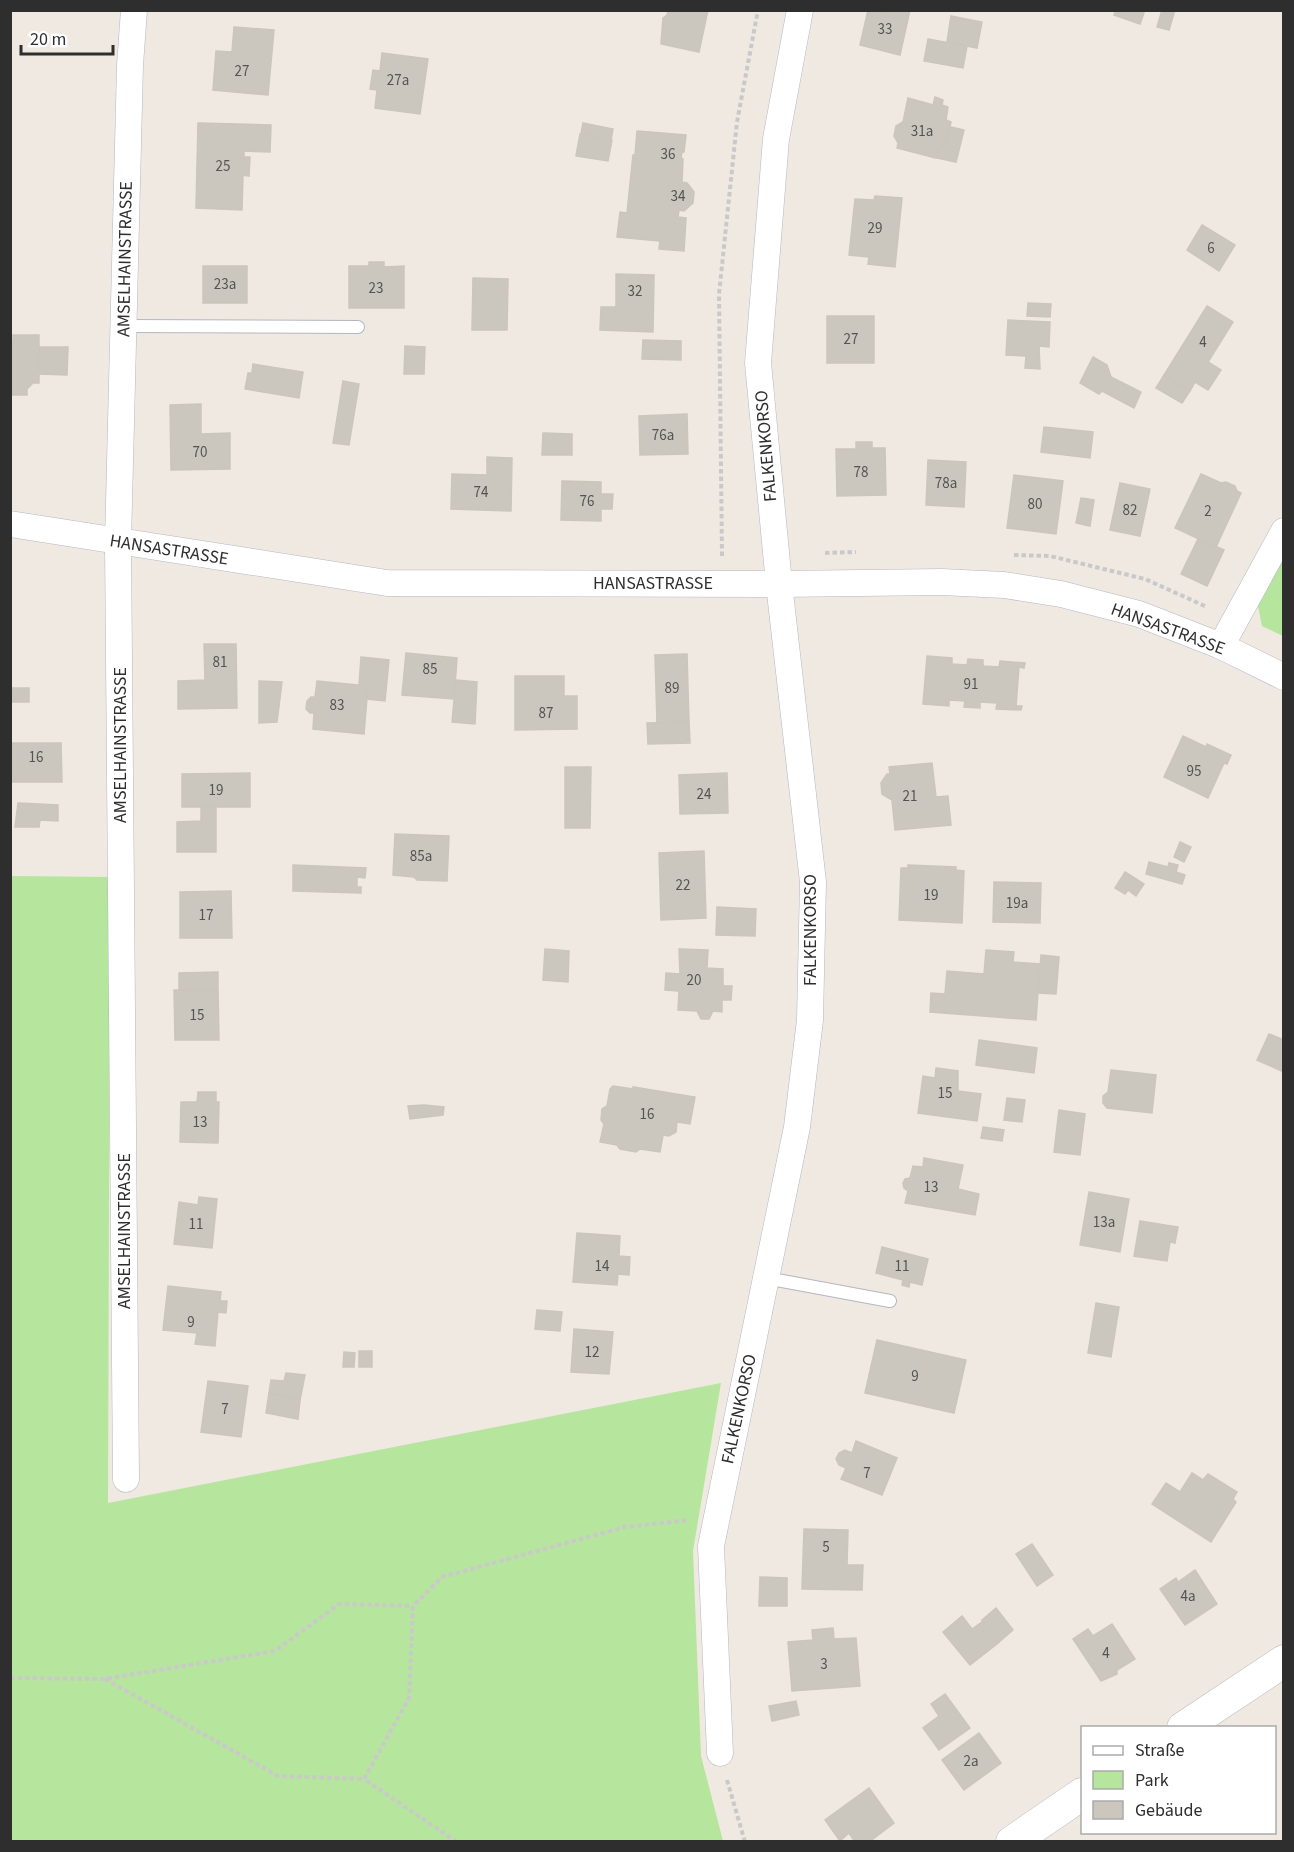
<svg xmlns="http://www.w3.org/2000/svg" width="1294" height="1852" viewBox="0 0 1294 1852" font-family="'Source Sans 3',sans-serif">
  <rect width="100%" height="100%" fill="#efe9e1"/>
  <!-- green -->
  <g fill="#b6e59e">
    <polygon points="1283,559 1284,636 1283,636 1262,626 1258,606"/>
    <polygon points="11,876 110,877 108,1503 721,1383 693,1551 701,1756 723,1841 11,1842"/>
  </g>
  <!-- building -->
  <g fill="#cbc7bf" stroke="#cbc5ba" stroke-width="1.5">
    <polygon points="668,10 708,10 699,52 661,44 663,18 667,15"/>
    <polygon points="868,10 891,13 891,10 910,10 900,55 860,45"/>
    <polygon points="1116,10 1137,10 1144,13 1140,24 1114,15"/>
    <polygon points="1162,10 1175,10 1169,30 1157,27"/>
    <polygon points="951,16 982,22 977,48 947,42"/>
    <polygon points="234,27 274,30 268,95 213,90 216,51 232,52"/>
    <polygon points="928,39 967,46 963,68 924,61"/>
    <polygon points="382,53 428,59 420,114 375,108 377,90 370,89 373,70 380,71"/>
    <polygon points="935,97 943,100 942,105 948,107 946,120 951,122 945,147 940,146 936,158 897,148 898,143 894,136 896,126 903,122 908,98 933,105"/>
    <polygon points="198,123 271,125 270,152 244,151 244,157 250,157 249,176 243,175 242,210 196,208"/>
    <polygon points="583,123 613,129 611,140 581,134"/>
    <polygon points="951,127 964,130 956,162 937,158 940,146 945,147"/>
    <polygon points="637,131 686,135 684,152 682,152 681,158 683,159 682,182 687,183 694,192 693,203 684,211 679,210 678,217 686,218 684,251 659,249 660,241 617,237 620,212 627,213 633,155 635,155"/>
    <polygon points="580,134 612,140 608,161 576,156"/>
    <polygon points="875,196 902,198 895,267 868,264 869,257 849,255 855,199 874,200"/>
    <polygon points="1202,225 1235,245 1219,271 1187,250"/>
    <polygon points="369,262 384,262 384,267 404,266 404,308 349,308 349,266 369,266"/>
    <rect x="203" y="266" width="44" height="37"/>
    <polygon points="616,274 654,275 653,332 600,330 601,307 616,307"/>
    <polygon points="473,278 508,279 507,330 472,330"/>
    <polygon points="1028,303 1051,304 1050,317 1027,316"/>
    <polygon points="1207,306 1233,322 1208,362 1221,370 1208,390 1195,382 1190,391 1164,375"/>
    <rect x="827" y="316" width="47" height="47"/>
    <polygon points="1008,320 1050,322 1049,347 1039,346 1040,369 1025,368 1026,356 1006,355"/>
    <polygon points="13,335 39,335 39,383 33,383 27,389 27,395 10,395 10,341 13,341"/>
    <polygon points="643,340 681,341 681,360 642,359"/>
    <polygon points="405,346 425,347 424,374 404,374"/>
    <polygon points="39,347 68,347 67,375 39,374"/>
    <polygon points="1093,357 1107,365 1111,377 1141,392 1134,408 1102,391 1099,394 1080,383"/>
    <polygon points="253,364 303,372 299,398 245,389 248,373 252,373"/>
    <polygon points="1164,375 1190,391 1182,403 1156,388"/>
    <polygon points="343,381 359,384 349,445 333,443"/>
    <polygon points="201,404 201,434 230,433 230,469 171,470 170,405"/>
    <polygon points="687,414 688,454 640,455 639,416"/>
    <polygon points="1044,427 1093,432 1090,458 1041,452"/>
    <polygon points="543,433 572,434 572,455 542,455"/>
    <polygon points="856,442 872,442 872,448 885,448 886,495 837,496 836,449 856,449"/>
    <polygon points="487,457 512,458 511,511 451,509 452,474 487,475"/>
    <polygon points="928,460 966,462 964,507 926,505"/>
    <polygon points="1201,474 1221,483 1226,482 1235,486 1237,491 1241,493 1216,547 1175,528"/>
    <polygon points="1014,475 1063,481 1056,534 1007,528"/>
    <polygon points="562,481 601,482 601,494 613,494 612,509 601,509 601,521 561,520"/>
    <polygon points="1120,483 1150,489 1140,536 1110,530"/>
    <polygon points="1081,498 1094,500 1090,526 1076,523"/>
    <polygon points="1198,539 1224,550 1207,586 1181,574"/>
    <polygon points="204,644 236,644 237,708 178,709 178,681 205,680"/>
    <polygon points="406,653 457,658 454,699 402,695"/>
    <polygon points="687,654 689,722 657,723 655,655"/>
    <polygon points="927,656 952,658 952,664 967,665 968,659 983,660 983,666 999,667 1000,661 1025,663 1024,668 1019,667 1016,706 1022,706 1021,710 996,709 997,703 980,702 980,708 964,707 965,701 949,700 949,706 923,704"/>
    <polygon points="361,657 389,660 385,701 367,699 368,686 359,685"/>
    <polygon points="515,676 564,676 564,696 577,696 577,729 515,730"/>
    <polygon points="456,680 477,682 475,724 452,722"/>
    <polygon points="259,681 282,682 277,722 259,723"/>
    <polygon points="317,681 368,686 364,734 313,729 314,713 310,713 306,709 307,701 311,697 315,697"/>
    <rect x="10" y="688" width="19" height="14"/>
    <polygon points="689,722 690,743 648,744 647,723"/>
    <polygon points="1183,736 1206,747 1207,744 1231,755 1227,764 1224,763 1208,798 1164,777"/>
    <polygon points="10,743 61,743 62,782 10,782"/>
    <polygon points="932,763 936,797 948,796 951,825 895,830 892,800 882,794 881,783 887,774 890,774 889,767"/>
    <polygon points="565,767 591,767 590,828 565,828"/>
    <polygon points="250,773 250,807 182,807 182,774"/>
    <polygon points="727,773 728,813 680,814 679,775"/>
    <polygon points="18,803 58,805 58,821 40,820 39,827 15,827"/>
    <polygon points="201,807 216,807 216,852 177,852 177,822 201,821"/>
    <polygon points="395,834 449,836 447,881 417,880 414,877 393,875"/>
    <polygon points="1180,842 1191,847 1184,862 1174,857"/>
    <polygon points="704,851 706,918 661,920 659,853"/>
    <polygon points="1149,862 1168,867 1169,863 1178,865 1176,872 1185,875 1182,884 1146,874"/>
    <polygon points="293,865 366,868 365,878 357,877 357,887 361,887 361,893 293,891"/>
    <polygon points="908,865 956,867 956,870 964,871 962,923 899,920 901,868 908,868"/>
    <polygon points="1125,872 1144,884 1136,896 1128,890 1125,894 1115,888"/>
    <polygon points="994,882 1041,883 1040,923 993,922"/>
    <polygon points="231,891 232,938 180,938 180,892"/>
    <polygon points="717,907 756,909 755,936 716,935"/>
    <polygon points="545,949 569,951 568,982 543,980"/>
    <polygon points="679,949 708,950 707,968 723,969 723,986 732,986 731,1000 722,1000 722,1012 713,1011 709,1019 701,1019 697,1011 678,1010 679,991 665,990 666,973 680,974"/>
    <polygon points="986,950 1014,952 1013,962 1040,964 1036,1020 930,1012 931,993 945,994 947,971 984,974"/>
    <polygon points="1041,955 1059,957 1056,994 1038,993"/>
    <polygon points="218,972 218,990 179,990 179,973"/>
    <polygon points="174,990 218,990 219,1040 175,1040"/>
    <polygon points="1269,1034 1284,1040 1284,1072 1257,1060"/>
    <polygon points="979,1040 1037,1048 1034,1073 976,1065"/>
    <polygon points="936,1068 958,1071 958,1091 981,1094 977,1121 918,1113 923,1076 935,1078"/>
    <polygon points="1111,1070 1156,1075 1152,1113 1107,1108 1103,1103 1103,1096 1108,1092"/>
    <polygon points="613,1086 633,1089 633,1087 695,1097 690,1124 677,1122 676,1132 669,1136 663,1135 660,1152 640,1149 636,1152 620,1149 617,1145 600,1142 604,1124 601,1120 602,1109 607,1106 610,1089"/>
    <polygon points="198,1092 216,1092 216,1102 219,1102 218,1143 180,1142 181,1102 197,1102"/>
    <polygon points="1007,1098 1025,1100 1022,1122 1004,1120"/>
    <polygon points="424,1105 444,1107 443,1115 410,1119 408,1106"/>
    <polygon points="1059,1110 1085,1114 1080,1155 1054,1152"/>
    <polygon points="983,1127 1004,1130 1002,1141 981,1138"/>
    <polygon points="924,1158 963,1165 958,1189 979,1194 975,1215 905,1203 908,1191 904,1188 903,1183 905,1179 910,1178 913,1166 923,1167"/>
    <polygon points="1089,1192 1129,1199 1120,1252 1080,1245"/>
    <polygon points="199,1197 217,1199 212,1248 174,1244 179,1202 198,1205"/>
    <polygon points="1140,1221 1178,1227 1175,1243 1170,1242 1167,1261 1134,1256"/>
    <polygon points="577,1233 620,1236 619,1256 630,1257 629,1275 618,1274 617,1285 573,1282"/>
    <polygon points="882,1247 928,1259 922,1285 910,1282 909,1287 902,1285 903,1280 876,1273"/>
    <polygon points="168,1286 221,1292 220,1301 227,1301 226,1313 218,1312 215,1346 195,1344 197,1333 163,1330"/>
    <polygon points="1096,1303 1119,1307 1111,1357 1088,1353"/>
    <polygon points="537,1310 562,1312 560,1331 535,1329"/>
    <polygon points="574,1329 613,1332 609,1374 571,1372"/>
    <polygon points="877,1340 966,1360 954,1413 865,1393"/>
    <rect x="359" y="1351" width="13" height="16"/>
    <polygon points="344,1352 355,1353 354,1367 343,1367"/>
    <polygon points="286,1373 305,1375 300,1400 269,1393 271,1380 284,1381"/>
    <polygon points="208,1381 248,1386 241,1437 201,1432"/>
    <polygon points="269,1393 300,1400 298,1419 266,1413"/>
    <polygon points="856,1441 897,1458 882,1495 841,1479 846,1468 839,1465 836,1459 839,1453 845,1450 852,1453"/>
    <polygon points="1192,1473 1203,1480 1208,1474 1237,1492 1233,1499 1236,1502 1211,1542 1152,1504 1166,1483 1180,1492"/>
    <polygon points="804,1529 848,1530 847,1565 863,1565 862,1590 802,1589"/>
    <polygon points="1032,1544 1053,1575 1037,1586 1016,1554"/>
    <polygon points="1195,1570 1217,1604 1185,1625 1160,1589 1176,1578 1178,1582"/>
    <polygon points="760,1577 787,1578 787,1606 759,1606"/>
    <polygon points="996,1608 1013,1630 998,1643 982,1622 982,1620"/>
    <polygon points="962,1616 972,1629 982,1622 998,1643 970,1665 943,1632"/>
    <polygon points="1112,1624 1135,1659 1117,1670 1117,1674 1101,1681 1073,1639 1088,1629 1093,1636"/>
    <polygon points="833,1628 834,1639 856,1638 860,1686 792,1691 788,1642 813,1640 812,1630"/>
    <polygon points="945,1694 970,1728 939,1750 923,1728 939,1716 931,1704"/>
    <polygon points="796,1701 799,1715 772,1721 769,1706"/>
    <polygon points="979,1733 1001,1763 964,1790 942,1760"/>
    <polygon points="869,1788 894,1823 869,1842 855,1842 849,1833 840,1841 825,1820"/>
  </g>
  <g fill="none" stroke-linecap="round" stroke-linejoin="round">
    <!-- service casing -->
    <g stroke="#b4b7c1" stroke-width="14">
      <g id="service">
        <polyline points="123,326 358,327"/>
        <polyline points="766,1278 890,1301"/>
      </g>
    </g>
    <!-- minor casing -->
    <g stroke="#b4b7c1" stroke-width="27">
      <g id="minor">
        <polyline points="10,524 387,583 779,584 942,582 1004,585 1061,594 1139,614 1221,646 1284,677"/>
        <polyline points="1221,646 1284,531"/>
        <polyline points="126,1479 118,542 130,65 134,10"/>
        <polyline points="720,1753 711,1546 797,1127 810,1020 813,882 779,584 758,363 776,139 800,10"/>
      </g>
    </g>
    <!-- tertiary casing -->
    <g stroke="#b4b7c1" stroke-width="33">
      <g id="tertiary">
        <polyline points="1183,1728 1284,1661"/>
        <polyline points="1012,1842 1082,1794"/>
      </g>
    </g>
    <!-- path -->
    <g stroke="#c9c9c9" stroke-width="4" stroke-dasharray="4.5 3" stroke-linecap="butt">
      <polyline points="825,553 856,552"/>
      <polyline points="1014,555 1050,556 1145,579 1207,607"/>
      <polyline points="722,556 719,294 737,122 758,10"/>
      <polyline points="10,1678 104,1679 275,1651 339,1604 413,1606"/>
      <polyline points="105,1679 278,1776 364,1779"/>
      <polyline points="727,1780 745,1842"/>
      <polyline points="457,1842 364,1779 409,1698 413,1606 442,1577 625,1527 689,1520"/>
    </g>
    <!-- service -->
    <use href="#service" stroke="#fff" stroke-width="12"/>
    <!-- minor -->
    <use href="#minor" stroke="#fff" stroke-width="26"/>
    <!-- tertiary -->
    <use href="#tertiary" stroke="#fff" stroke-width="32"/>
  </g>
  <g text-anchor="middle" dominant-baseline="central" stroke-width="5" stroke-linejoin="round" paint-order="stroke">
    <!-- number labels -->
    <g font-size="15" fill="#555452">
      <text x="885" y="29">33</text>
      <text x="242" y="71">27</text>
      <text x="398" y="80">27a</text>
      <text x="922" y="131">31a</text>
      <text x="668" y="154">36</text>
      <text x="223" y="166">25</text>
      <text x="678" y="196">34</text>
      <text x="875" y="228">29</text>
      <text x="1211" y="248">6</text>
      <text x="225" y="284">23a</text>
      <text x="376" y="288">23</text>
      <text x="635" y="291">32</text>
      <text x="851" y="339">27</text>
      <text x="1203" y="342">4</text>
      <text x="663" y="435">76a</text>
      <text x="200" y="452">70</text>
      <text x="861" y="472">78</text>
      <text x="946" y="483">78a</text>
      <text x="481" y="492">74</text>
      <text x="587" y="501">76</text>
      <text x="1035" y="504">80</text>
      <text x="1130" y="510">82</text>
      <text x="1208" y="511">2</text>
      <text x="220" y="662">81</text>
      <text x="430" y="669">85</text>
      <text x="971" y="684">91</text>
      <text x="672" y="688">89</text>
      <text x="337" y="705">83</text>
      <text x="546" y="713">87</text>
      <text x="36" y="757">16</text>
      <text x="1194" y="771">95</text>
      <text x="216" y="790">19</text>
      <text x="704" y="794">24</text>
      <text x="910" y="796">21</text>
      <text x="421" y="856">85a</text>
      <text x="683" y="885">22</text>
      <text x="931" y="895">19</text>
      <text x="1017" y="903">19a</text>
      <text x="206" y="915">17</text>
      <text x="694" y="980">20</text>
      <text x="197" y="1015">15</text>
      <text x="945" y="1093">15</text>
      <text x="647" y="1114">16</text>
      <text x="200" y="1122">13</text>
      <text x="931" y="1187">13</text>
      <text x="1104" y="1222">13a</text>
      <text x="196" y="1224">11</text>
      <text x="602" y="1266">14</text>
      <text x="902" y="1266">11</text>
      <text x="191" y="1322">9</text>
      <text x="592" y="1352">12</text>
      <text x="915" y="1376">9</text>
      <text x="225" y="1409">7</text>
      <text x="867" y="1473">7</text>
      <text x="826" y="1547">5</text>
      <text x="1188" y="1596">4a</text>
      <text x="1106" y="1653">4</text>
      <text x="824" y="1664">3</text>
      <text x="971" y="1761">2a</text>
    </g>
    <!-- street labels -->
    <g font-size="18" fill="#2e2e2e" stroke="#fff">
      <text transform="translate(125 259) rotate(-89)">AMSELHAINSTRASSE</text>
      <text transform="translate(766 446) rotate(-95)">FALKENKORSO</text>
      <text transform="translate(169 550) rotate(9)">HANSASTRASSE</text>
      <text x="653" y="583">HANSASTRASSE</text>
      <text transform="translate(1168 629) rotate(20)">HANSASTRASSE</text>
      <text transform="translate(120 745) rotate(-90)">AMSELHAINSTRASSE</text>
      <text transform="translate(810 930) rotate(-90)">FALKENKORSO</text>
      <text transform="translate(124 1231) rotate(-90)">AMSELHAINSTRASSE</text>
      <text transform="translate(739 1409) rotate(-78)">FALKENKORSO</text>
    </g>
  </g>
  <!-- border -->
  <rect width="1294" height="1852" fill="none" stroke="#2e2e2e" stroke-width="24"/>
  <!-- legend -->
  <rect x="1081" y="1726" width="195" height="108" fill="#ffffff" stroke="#ababab" stroke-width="1.5"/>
  <rect x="1093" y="1746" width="30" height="9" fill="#ffffff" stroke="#ababab" stroke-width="1.5"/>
  <text x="1135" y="1756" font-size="18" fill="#2e2e2e">Straße</text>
  <rect x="1093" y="1771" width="30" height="18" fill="#b6e59e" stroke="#ababab" stroke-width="1.5"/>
  <text x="1135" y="1786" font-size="18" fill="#2e2e2e">Park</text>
  <rect x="1093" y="1801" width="30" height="18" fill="#cbc7bf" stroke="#ababab" stroke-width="1.5"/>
  <text x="1135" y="1816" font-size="18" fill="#2e2e2e">Gebäude</text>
  <!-- scale -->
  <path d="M21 45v9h92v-9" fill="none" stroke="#2e2e2e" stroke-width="3"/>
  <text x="30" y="45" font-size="18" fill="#2e2e2e" stroke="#ffffff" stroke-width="4.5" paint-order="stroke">20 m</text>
</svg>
